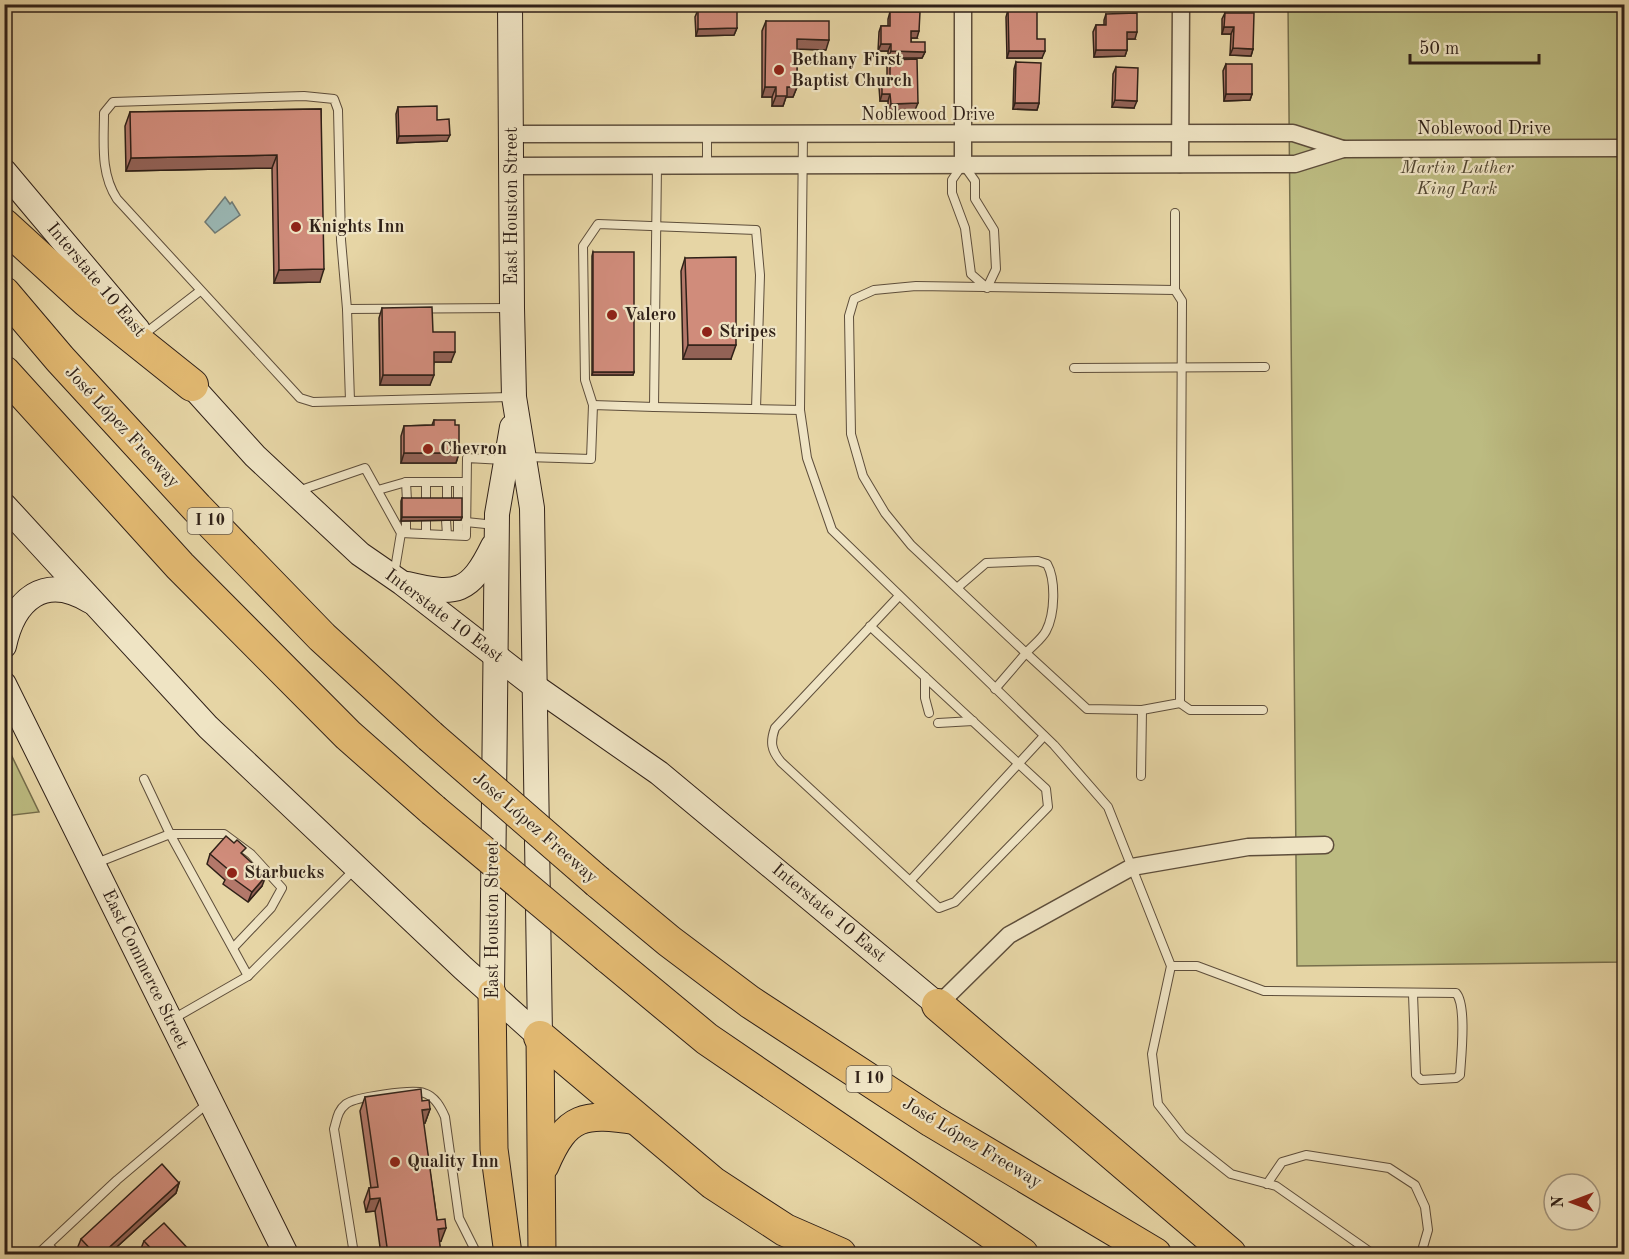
<svg xmlns="http://www.w3.org/2000/svg" width="1629" height="1259" viewBox="0 0 1629 1259" font-family="'Old Standard TT',serif">
  <rect width="100%" height="100%" fill="#e6d5a5"/>
  <filter id="stains"><feTurbulence type="fractalNoise" baseFrequency=".00333" numOctaves="4"/><feColorMatrix values="0 0 0 0 .2 0 0 0 0 .09 0 0 0 0 .02 0 0 0 .5 -.17"/></filter>
  <radialGradient id="worn" r=".72"><stop offset=".6" stop-color="#630" stop-opacity="0"/><stop offset="1" stop-color="#630" stop-opacity=".3"/></radialGradient>
  <!-- green -->
  <g fill="#bcbb81" stroke="#766e4c" stroke-width="1.5">
    <polygon points="1288,5 1624,5 1624,962 1297,966"/>
    <polygon points="4,742 5,742 39,812 5,816"/>
  </g>
  <!-- water -->
  <polygon fill="#9ab6b2" stroke="#707a74" stroke-width="1.5" points="225,197 230,204 232,202 240,215 215,233 205,222"/>
  <g fill="none" stroke-linecap="round" stroke-linejoin="round">
    <!-- lane casing -->
    <g stroke="#5e4e3b" stroke-width="10">
      <g id="lane">
        <polyline points="707,134 707,165"/>
        <polyline points="803,134 800,410 807,458 832,530 1054,745 1108,807 1171,966 1152,1054 1158,1104 1183,1136 1231,1174 1276,1186 1373,1254"/>
        <polygon points="963,164 975,181 975,199 994,230 996,269 987,288 971,274 965,228 952,193 952,180"/>
        <polyline points="1175,213 1175,290"/>
        <polyline points="347,309 509,308"/>
        <polyline points="143,335 200,291"/>
        <polyline points="1074,368 1265,367"/>
        <path d="M350,401L347,309L341,240L338,110L334,99L304,96L113,102L104,113C104,143 100,173 117,199L300,398L313,402L511,397"/>
        <polyline points="593,405 585,380 583,246 598,224 756,230 760,275 756,409"/>
        <polyline points="654,407 800,410"/>
        <polyline points="527,457 591,459 593,405 654,407 657,165"/>
        <polyline points="406,482 407,501"/>
        <polyline points="426,482 426,501"/>
        <polyline points="447,482 447,501"/>
        <polyline points="458,482 458,501"/>
        <polyline points="378,490 406,482 466,482"/>
        <polyline points="298,491 365,468 401,533 394,575"/>
        <polyline points="426,520 426,534"/>
        <polyline points="446,520 447,535"/>
        <polyline points="466,522 495,525"/>
        <polyline points="401,533 466,536 467,458 504,460"/>
        <polyline points="406,533 406,520"/>
        <polyline points="458,535 458,520"/>
        <path d="M957,588L986,563L1038,561L1047,564C1056,580 1055,614 1046,631C1042,639 1032,646 1026,653L911,545L885,513L863,476L851,434L849,316L854,299L874,290L916,286L1175,290L1182,301L1180,703L1142,710L1087,709L1026,653L995,689"/>
        <path d="M870,626L1046,789L1048,807L955,902L939,908L781,762C771,750 770,742 775,728L899,596"/>
        <polyline points="925,677 925,698 929,713"/>
        <polyline points="1180,703 1190,710 1263,710"/>
        <polyline points="938,723 973,721"/>
        <polyline points="1141,776 1142,710"/>
        <polyline points="144,779 170,834 248,976"/>
        <polyline points="94,864 170,834 224,834 251,854 282,888 271,908 233,948"/>
        <polyline points="910,881 1044,736"/>
        <path d="M1171,966H1197L1264,991L1456,993C1467,1005 1461,1058 1460,1075L1456,1078L1421,1080L1416,1075L1413,994"/>
        <polyline points="173,1019 248,976 356,868"/>
        <polyline points="1267,1184 1282,1162 1306,1155 1389,1168 1415,1185 1425,1207 1428,1230 1421,1254"/>
        <polyline points="48,1245 57,1254"/>
        <polyline points="38,1254 117,1180 208,1103"/>
        <path d="M354,1254L334,1129C337,1120 337,1111 346,1104C355,1097 412,1089 424,1093C435,1096 441,1108 445,1117L459,1218L477,1254"/>
      </g>
    </g>
    <!-- street casing -->
    <g stroke="#5e4e3b" stroke-width="19">
      <g id="street">
        <polyline points="963,4 963,164"/>
        <polyline points="512,134 1293,133 1343,149"/>
        <polyline points="1180,164 1181,4"/>
        <polyline points="512,166 1295,164 1343,149 1624,148"/>
        <polyline points="938,1005 1009,935 1132,867 1248,847 1325,845"/>
      </g>
    </g>
    <!-- secondary casing -->
    <g stroke="#302118" stroke-width="26">
      <g id="secondary">
        <polyline points="510,4 512,308 514,397 532,508 540,1037"/>
        <polyline points="4,171 138,330"/>
        <polyline points="181,374 255,456 360,554 402,583 537,688 659,773 938,1005"/>
        <polyline points="4,505 208,727 463,968 540,1037"/>
        <path d="M407,584C457,596 470,593 493,546"/>
        <path d="M4,646C14,599 45,573 90,601"/>
        <polyline points="4,684 286,1254"/>
        <polyline points="492,993 497,514 512,427"/>
      </g>
    </g>
    <!-- primary casing -->
    <g stroke="#302118" stroke-width="29">
      <g id="primary">
        <polyline points="492,993 494,1149 508,1254"/>
        <polyline points="540,1037 542,1254"/>
        <path d="M545,1166C567,1114 584,1113 637,1121"/>
      </g>
    </g>
    <!-- highway casing -->
    <g stroke="#302118" stroke-width="34">
      <g id="highway">
        <polyline points="4,225 87,301 192,385"/>
        <polyline points="4,293 60,359 197,508 322,637 430,736"/>
        <polyline points="4,372 180,566 348,735 433,810"/>
        <polyline points="598,882 669,941 750,1002 932,1121 1155,1254"/>
        <polyline points="608,957 707,1039 1022,1254"/>
        <polyline points="938,1005 1230,1254"/>
        <polyline points="540,1037 713,1183 785,1230 840,1254"/>
      </g>
    </g>
    <!-- lane -->
    <use href="#lane" stroke="#efe4c4" stroke-width="8"/>
    <!-- street -->
    <use href="#street" stroke="#efe4c4" stroke-width="16"/>
    <!-- secondary -->
    <use href="#secondary" stroke="#efe4c4" stroke-width="24"/>
    <!-- primary -->
    <use href="#primary" stroke="#e3ba72" stroke-width="27"/>
    <!-- highway -->
    <use href="#highway" stroke="#e3ba72" stroke-width="32"/>
    <!-- highway-bridge casing -->
    <g stroke="#302118" stroke-width="34" stroke-linecap="butt">
      <g id="highway-bridge">
        <polyline points="430,736 598,882"/>
        <polyline points="433,810 608,957"/>
      </g>
    </g>
    <!-- highway-bridge -->
    <use href="#highway-bridge" stroke="#e3ba72" stroke-width="32"/>
  </g>
  <!-- wall -->
  <g fill="#b3786a" stroke="#302118" stroke-width="1.5">
    <polygon points="698,10 737,28 734,35 696,36 695,17"/>
    <polygon points="1008,10 1037,39 1042,58 1007,58 1006,17"/>
    <polygon points="890,12 917,38 911,38 911,42 925,52 922,58 888,58 888,51 878,51 879,32 881,26 888,26 888,19"/>
    <polygon points="1225,13 1253,49 1251,56 1230,55 1231,34 1222,34 1222,19"/>
    <polygon points="1106,14 1135,39 1127,39 1127,50 1125,56 1094,57 1093,32 1096,25 1104,25 1104,20"/>
    <polygon points="766,21 826,50 797,49 797,87 793,97 786,97 783,106 772,106 772,97 762,97 762,31"/>
    <polygon points="890,60 915,110 888,110 888,101 880,101 879,87 882,80 887,80 887,67"/>
    <polygon points="1016,62 1039,103 1037,110 1013,109 1014,69"/>
    <polygon points="1226,64 1252,94 1250,100 1224,101 1223,71"/>
    <polygon points="1116,67 1134,108 1112,107 1113,74"/>
    <polygon points="398,107 437,120 447,141 397,143 396,114"/>
    <polygon points="321,109 320,282 274,283 272,168 126,171 125,126 130,112"/>
    <polygon points="593,252 634,372 633,375 592,375 592,256"/>
    <polygon points="685,258 731,359 683,359 681,271"/>
    <polygon points="382,308 433,332 451,362 434,362 430,385 380,385 379,318"/>
    <polygon points="434,420 455,425 459,453 456,463 401,463 401,436 404,426 432,425"/>
    <polygon points="402,498 462,517 461,520 401,521 401,501"/>
    <polygon points="210,854 243,855 262,886 248,902 223,884 225,880 207,864"/>
    <polygon points="365,1097 422,1101 430,1109 425,1123 423,1123 437,1220 441,1241 439,1242 441,1254 381,1254 375,1211 366,1212 364,1202 369,1188 371,1188 360,1111"/>
    <polygon points="179,1183 176,1193 109,1254 82,1254 77,1249 81,1239"/>
    <polygon points="144,1241 193,1254 143,1254 140,1251"/>
  </g>
  <!-- shaded-wall -->
  <g fill="#926256" stroke="#302118" stroke-width="1.5">
    <polygon points="889,4 912,4 911,8 888,8"/>
    <polygon points="1005,4 1040,4 1040,7 1004,7"/>
    <polygon points="1107,4 1133,4 1132,7 1106,6"/>
    <polygon points="1223,4 1260,4 1259,6 1223,6"/>
    <polygon points="1224,27 1234,27 1231,34 1222,34"/>
    <polygon points="737,28 734,35 696,36 698,29"/>
    <polygon points="911,31 919,31 917,38 909,38"/>
    <polygon points="1127,32 1137,32 1135,39 1125,39"/>
    <polygon points="797,39 829,40 826,50 794,49"/>
    <polygon points="881,44 891,44 888,51 878,51"/>
    <polygon points="1233,48 1253,49 1251,56 1230,55"/>
    <polygon points="1096,50 1127,50 1125,56 1094,57"/>
    <polygon points="891,51 925,52 922,58 888,58"/>
    <polygon points="1009,51 1045,51 1042,58 1007,58"/>
    <polygon points="765,87 776,87 772,97 762,97"/>
    <polygon points="787,87 797,87 793,97 786,97 783,106 772,106 776,96"/>
    <polygon points="882,94 890,94 888,101 880,101"/>
    <polygon points="1226,94 1252,94 1250,100 1224,101"/>
    <polygon points="1115,100 1137,101 1134,108 1112,107"/>
    <polygon points="918,103 915,110 888,110 891,104"/>
    <polygon points="1015,103 1039,103 1037,110 1013,109"/>
    <polygon points="450,135 447,141 397,143 399,136"/>
    <polygon points="277,155 272,168 126,171 131,158"/>
    <polygon points="324,269 320,282 274,283 279,270"/>
    <polygon points="688,345 736,345 731,359 683,359"/>
    <polygon points="434,352 455,352 451,362 430,362"/>
    <polygon points="593,372 634,372 633,375 592,375"/>
    <polygon points="383,375 434,375 430,385 380,385"/>
    <polygon points="404,453 459,453 456,463 401,463"/>
    <polygon points="402,517 462,517 461,520 401,521"/>
    <polygon points="266,876 262,886 248,902 252,892"/>
    <polygon points="430,1109 425,1123 417,1124 422,1110"/>
    <polygon points="179,1183 176,1193 109,1254 102,1254"/>
    <polygon points="380,1198 375,1211 366,1212 370,1199"/>
    <polygon points="446,1228 441,1241 433,1243 438,1229"/>
  </g>
  <!-- building -->
  <g fill="#d08c7b" stroke="#302118" stroke-width="1.5">
    <polygon points="737,9 737,28 698,29 698,10"/>
    <polygon points="1008,10 1037,10 1037,39 1045,39 1045,51 1009,51"/>
    <polygon points="890,12 920,12 919,31 911,31 911,42 925,42 925,52 891,51 891,44 881,44 881,26 890,26"/>
    <polygon points="1137,13 1137,32 1127,32 1127,50 1096,50 1096,25 1106,25 1106,14"/>
    <polygon points="1225,13 1254,13 1253,49 1233,48 1234,27 1224,27"/>
    <polygon points="766,21 829,21 829,40 797,39 797,87 787,87 787,96 776,96 776,87 765,87"/>
    <polygon points="917,59 918,103 891,104 890,94 882,94 882,80 890,80 890,60"/>
    <polygon points="1016,62 1041,63 1039,103 1015,103"/>
    <rect x="1226" y="64" width="26" height="30"/>
    <polygon points="1116,67 1138,68 1137,101 1115,100"/>
    <polygon points="437,106 437,120 449,119 450,135 399,136 398,107"/>
    <polygon points="321,109 324,269 279,270 277,155 131,158 130,112"/>
    <rect x="593" y="252" width="41" height="120"/>
    <polygon points="736,257 736,345 688,345 685,258"/>
    <polygon points="432,307 433,332 455,332 455,352 434,352 434,375 383,375 382,308"/>
    <polygon points="434,420 455,420 455,425 459,425 459,453 404,453 404,426 434,425"/>
    <rect x="402" y="498" width="60" height="19"/>
    <polygon points="226,836 234,843 237,840 246,848 241,853 266,876 252,892 227,874 230,871 210,854"/>
    <polygon points="421,1089 422,1101 429,1100 430,1109 422,1110 437,1220 445,1219 446,1228 438,1229 441,1254 388,1254 380,1198 370,1199 369,1188 378,1187 365,1097"/>
    <polygon points="162,1164 179,1183 102,1254 95,1254 81,1239"/>
    <polygon points="164,1223 193,1254 156,1254 144,1241"/>
  </g>
  <!-- markers -->
  <g fill="#8f2418" stroke="#efe4c4" stroke-width="2">
    <circle cx="779" cy="70" r="6"/>
    <circle cx="296" cy="227" r="6"/>
    <circle cx="612" cy="315" r="6"/>
    <circle cx="707" cy="332" r="6"/>
    <circle cx="428" cy="449" r="6"/>
    <circle cx="232" cy="873" r="6"/>
    <circle cx="395" cy="1162" r="6"/>
  </g>
  <g text-anchor="middle" dominant-baseline="central" stroke-width="4.5" stroke-linejoin="round" paint-order="stroke">
    <!-- shield labels -->
    <g fill="#efe4c4" stroke="#695c4c" stroke-width="1.5">
      <rect x="187.5" y="508" width="45" height="26" rx="4.5"/>
      <rect x="846.5" y="1066" width="45" height="26" rx="4.5"/>
    </g>
    <g font-size="16" font-weight="bold" fill="#302118">
      <text x="210" y="521">I 10</text>
      <text x="869" y="1079">I 10</text>
    </g>
    <!-- poi labels -->
    <g font-size="18" font-weight="bold" fill="#302118" stroke="#efe4c4" text-anchor="start">
      <text x="791" y="60">Bethany First<tspan x="791" dy="21">Baptist Church</tspan></text>
      <text x="308" y="227">Knights Inn</text>
      <text x="624" y="315">Valero</text>
      <text x="719" y="332">Stripes</text>
      <text x="440" y="449">Chevron</text>
      <text x="244" y="873">Starbucks</text>
      <text x="407" y="1162">Quality Inn</text>
    </g>
    <!-- street labels -->
    <g font-size="18" fill="#302118" stroke="#efe4c4">
      <text x="928" y="115">Noblewood Drive</text>
      <text x="1484" y="129">Noblewood Drive</text>
      <text transform="translate(512 206) rotate(-90)">East Houston Street</text>
      <text transform="translate(96 280) rotate(50)">Interstate 10 East</text>
      <text transform="translate(122 427) rotate(47)">José López Freeway</text>
      <text transform="translate(444 616) rotate(37)">Interstate 10 East</text>
      <text transform="translate(535 828) rotate(41)">José López Freeway</text>
      <text transform="translate(829 913) rotate(40)">Interstate 10 East</text>
      <text transform="translate(493 920) rotate(-90)">East Houston Street</text>
      <text transform="translate(145 969) rotate(64)">East Commerce Street</text>
      <text transform="translate(972 1143) rotate(31)">José López Freeway</text>
    </g>
    <!-- park labels -->
    <g font-size="18" font-style="italic" fill="#534832" stroke="#efe4c4">
      <text x="1457" y="168">Martin Luther<tspan x="1457" dy="21">King Park</tspan></text>
    </g>
  </g>
  <!-- margin -->
  <rect width="1629" height="1259" fill="none" stroke="#e6d5a5" stroke-width="24"/>
  <rect x="6" y="6" width="1617" height="1247" fill="none" stroke="#302118" stroke-width="3"/>
  <rect x="12" y="12" width="1605" height="1235" fill="none" stroke="#302118" stroke-width="1.5"/>
  <!-- north arrow -->
  <g transform="translate(1572 1202) rotate(270)"><circle r="28" fill="#efe4c4" stroke="#a3967f" stroke-width="1.5"/>
  <path d="M0-4.5L10 22L0 15L-10 22Z" fill="#8f2418"/>
  <text y="-9" font-size="16" font-weight="bold" text-anchor="middle" fill="#302118">N</text>
  </g>
  <!-- scale -->
  <path d="M1410 54v9h129v-9" fill="none" stroke="#302118" stroke-width="3"/>
  <text x="1419" y="54" font-size="18" fill="#302118" stroke="#efe4c4" stroke-width="4.5" paint-order="stroke">50 m</text>
  <rect width="100%" height="100%" filter="url(#stains)"/>
  <rect width="100%" height="100%" fill="url(#worn)"/>
</svg>
